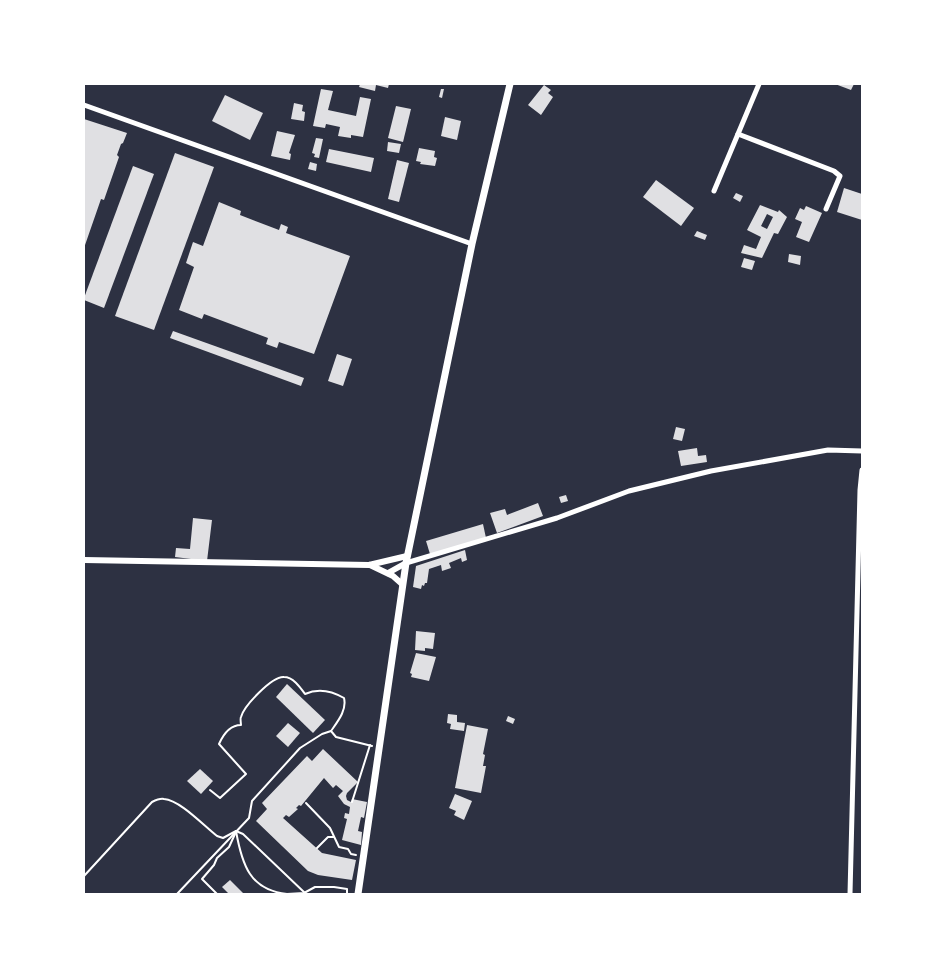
<svg xmlns="http://www.w3.org/2000/svg" width="946" height="978" viewBox="0 0 946 978" font-family="'Golos Text',sans-serif">
  <rect width="100%" height="100%" fill="#2d3142"/>
  <!-- building -->
  <g fill="#e0e0e3" fill-rule="evenodd">
    <polygon points="360,84 389,84 388,88 376,85 375,91 359,87"/>
    <polygon points="835,84 854,84 851,90"/>
    <polygon points="544,85 551,90 548,93 553,97 541,115 528,105"/>
    <polygon points="321,89 333,91 328,110 356,116 360,97 371,99 363,137 351,135 351,138 338,136 340,127 326,124 325,128 313,126"/>
    <polygon points="441,89 444,89 442,98 439,97"/>
    <polygon points="225,95 263,113 250,140 212,121"/>
    <polygon points="294,103 303,105 302,111 305,112 304,121 291,119"/>
    <polygon points="396,106 411,109 403,142 388,138"/>
    <polygon points="445,117 461,121 457,140 441,136"/>
    <polygon points="84,119 127,133 123,143 121,144 117,155 119,157 104,200 101,199 84,248"/>
    <polygon points="277,131 295,135 289,153 291,154 290,160 271,156"/>
    <polygon points="316,138 323,139 319,158 314,157 315,154 312,153"/>
    <polygon points="388,142 401,144 399,153 387,151"/>
    <polygon points="419,148 435,151 434,157 437,158 435,166 420,164 421,162 416,161"/>
    <polygon points="329,149 374,158 371,172 326,162"/>
    <polygon points="175,153 214,167 154,330 115,316"/>
    <polygon points="397,160 409,163 399,202 388,199"/>
    <polygon points="310,162 317,164 316,171 308,169"/>
    <polygon points="133,166 154,174 104,308 84,300 84,298"/>
    <polygon points="656,180 694,208 681,226 643,197"/>
    <polygon points="844,188 862,194 862,220 837,212"/>
    <polygon points="736,193 743,196 740,202 733,198"/>
    <polygon points="219,202 241,211 240,215 279,230 281,224 288,227 286,233 350,256 314,354 279,342 277,348 266,344 268,338 204,314 202,319 179,310 194,267 186,263 193,242 203,246"/>
    <path d="M760,205L778,212L779,210L787,217L778,234L774,233L762,258L741,253L744,245L756,249L761,237L747,230ZM767,214L773,217L767,229L761,226Z"/>
    <polygon points="806,206 822,213 809,242 796,237 802,222 795,219 800,208 804,210"/>
    <polygon points="697,231 707,235 705,240 694,236"/>
    <polygon points="789,254 801,256 800,265 788,262"/>
    <polygon points="744,258 755,261 752,270 741,267"/>
    <polygon points="173,331 304,378 301,386 170,338"/>
    <polygon points="337,354 352,359 343,386 328,381"/>
    <polygon points="676,427 685,429 682,441 673,439"/>
    <polygon points="697,448 698,456 706,455 707,462 681,466 678,451"/>
    <polygon points="566,495 568,501 561,503 559,497"/>
    <polygon points="538,503 543,516 497,533 490,513 505,509 507,515"/>
    <polygon points="193,518 212,520 207,561 175,557 176,548 190,549"/>
    <polygon points="483,524 486,538 430,554 426,541"/>
    <polygon points="465,550 467,560 462,562 461,558 449,563 451,568 442,571 441,565 429,569 427,583 425,583 424,586 422,585 421,589 413,587 416,566"/>
    <polygon points="416,631 435,633 433,649 425,648 425,651 415,650"/>
    <polygon points="416,653 436,657 429,681 411,677 412,674 410,673"/>
    <polygon points="287,684 325,720 313,733 276,697"/>
    <polygon points="448,714 457,715 457,722 465,723 464,731 450,729 451,724 447,723"/>
    <polygon points="508,716 515,719 513,724 506,721"/>
    <polygon points="288,723 300,733 288,747 276,736"/>
    <polygon points="467,725 488,729 483,754 485,755 483,766 486,766 481,793 455,788"/>
    <polygon points="323,749 358,782 347,793 346,796 347,800 351,802 352,799 367,802 364,818 361,817 358,831 362,832 361,845 342,840 347,819 344,818 345,813 349,814 350,807 344,804 338,796 343,791 336,785 333,788 324,778 301,806 299,805 296,808 298,809 289,817 286,815 283,818 322,853 356,860 352,880 318,875 308,871 256,821 267,809 262,803 307,756 312,761"/>
    <polygon points="200,769 213,781 201,794 187,781"/>
    <polygon points="455,794 472,801 464,820 454,815 456,811 449,808"/>
    <polygon points="230,880 244,894 229,894 222,887"/>
  </g>
  <g fill="none" stroke-linecap="round" stroke-linejoin="round">
    <!-- path -->
    <g stroke="#fff" stroke-width="2">
      <path d="M210,790L220,798L246,774L219,744C223,735 230,725 241,725C241,724 240,718 241,717C244,706 272,676 284,677C293,677 300,687 305,694C318,688 332,691 344,698C347,710 338,721 331,731L336,737L372,746"/>
      <polyline points="352,802 370,745"/>
      <polyline points="306,803 330,828 339,847 348,849 351,854 356,855"/>
      <path d="M236,831C242,865 250,890 287,894"/>
      <polyline points="317,848 328,837 334,837"/>
      <path d="M84,876L152,802C156,800 160,798 164,799C180,800 204,826 217,836L223,838L236,831L243,834L306,894"/>
      <polyline points="177,894 249,818 252,801 300,748 322,734 331,731"/>
      <polyline points="217,894 202,879 214,865 217,858 229,847 235,834"/>
      <polyline points="287,894 304,893 315,887 334,887 347,889 347,894"/>
    </g>
    <!-- minor -->
    <g stroke="#fff" stroke-width="5">
      <polyline points="84,105 472,244"/>
      <polyline points="738,134 834,171 840,176 826,209"/>
      <polyline points="714,191 759,84"/>
      <polyline points="406,563 557,518 629,491 711,471 828,450 862,451"/>
      <polyline points="850,894 860,490 862,470"/>
    </g>
    <!-- tertiary -->
    <g stroke="#fff" stroke-width="6">
      <polyline points="84,560 369,565 407,556"/>
      <polyline points="370,565 393,576 402,584"/>
      <polyline points="388,573 406,563"/>
    </g>
    <!-- secondary -->
    <polyline stroke="#fff" stroke-width="7" points="358,894 406,563 472,244 510,84"/>
  </g>
  <!-- border -->
  <rect width="946" height="978" fill="none" stroke="#ffffff" stroke-width="170"/>
</svg>
